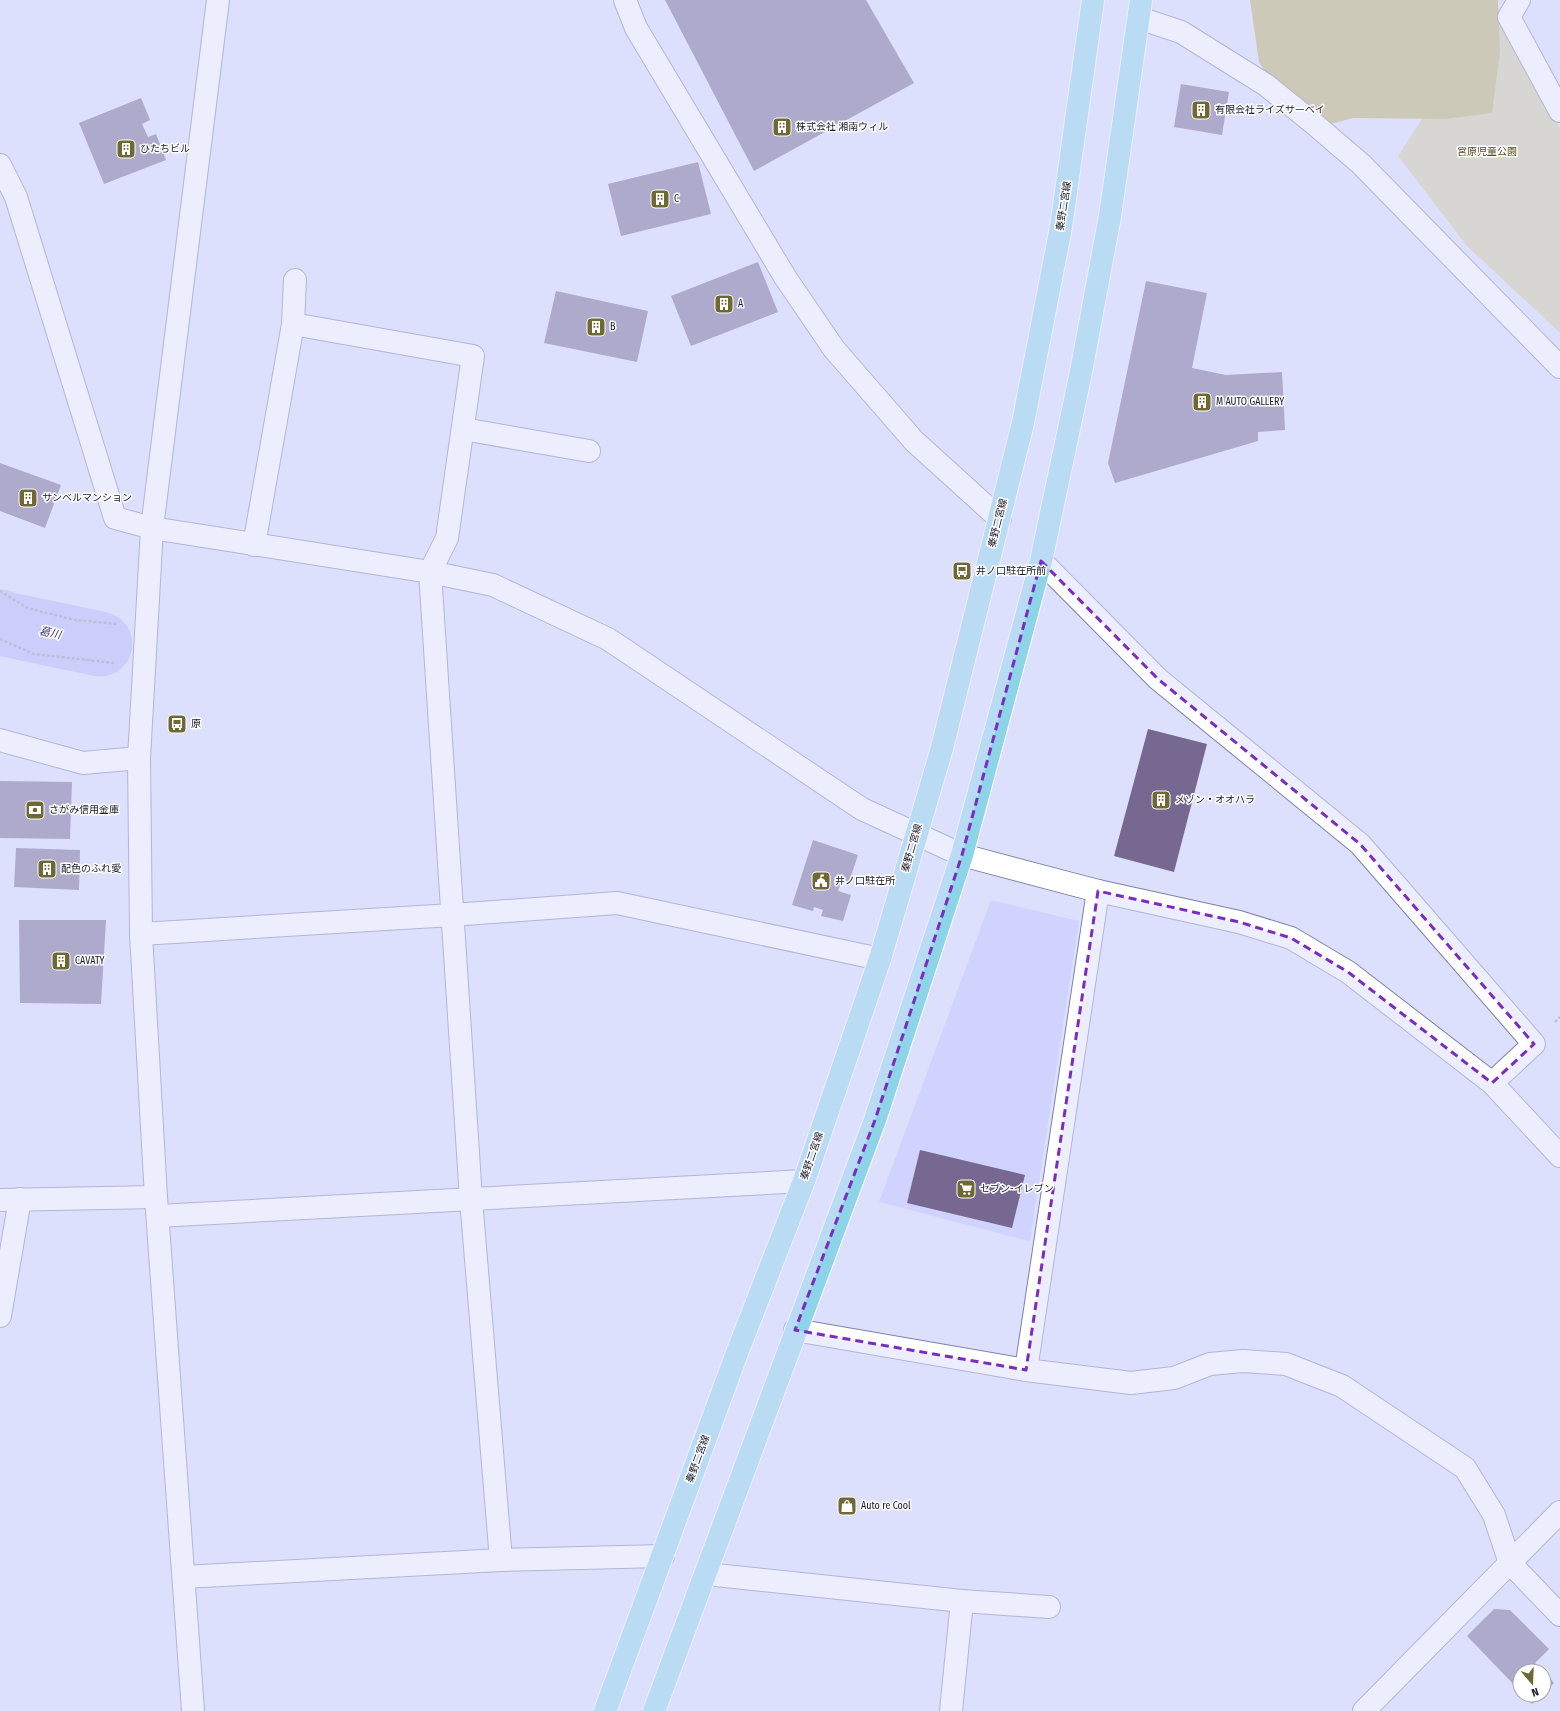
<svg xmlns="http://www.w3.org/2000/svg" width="1560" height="1711" viewBox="0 0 1560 1711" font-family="'Fira Sans Condensed','Noto Sans JP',sans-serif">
  <rect width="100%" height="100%" fill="#dde0fc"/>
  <!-- built -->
  <polygon fill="#cfd3fe" points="991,900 1079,921 1030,1241 879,1202"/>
  <!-- green -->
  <polygon fill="#d0caa1" points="1496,5 1560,128 1560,333 1467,246 1398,156"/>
  <!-- forest -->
  <polygon fill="#b8ae68" points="1250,0 1498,0 1500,52 1492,113 1445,119 1353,118 1304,131 1259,62"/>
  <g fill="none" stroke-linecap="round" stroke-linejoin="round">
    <!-- river -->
    <polyline stroke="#b5b9fa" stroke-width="65" points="0,622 5,624 100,644"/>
  </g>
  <!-- building -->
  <g fill="#766890">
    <polygon points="665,0 866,0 914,83 754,171"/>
    <polygon points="1181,84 1229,92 1222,135 1174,127"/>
    <polygon points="141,98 150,120 142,124 148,137 156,134 166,160 104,184 79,123"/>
    <polygon points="698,162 711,214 621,236 608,184"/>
    <polygon points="758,262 778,312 691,346 671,296"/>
    <polygon points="1146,281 1207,293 1192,368 1226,375 1282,372 1285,430 1258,432 1258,441 1115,483 1108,463"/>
    <polygon points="556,291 648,311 637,362 544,343"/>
    <polygon points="0,463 61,485 45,528 0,511"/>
    <polygon points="1148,729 1207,744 1174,872 1114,856"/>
    <polygon points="0,781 72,782 70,839 0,838"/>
    <polygon points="813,840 858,855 849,882 842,880 838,891 851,895 843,921 821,916 823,910 814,907 813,911 792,905"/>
    <polygon points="16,848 80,850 79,890 14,887"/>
    <polygon points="19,920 106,920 101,1004 20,1003"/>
    <polygon points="920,1150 1025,1175 1012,1228 907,1203"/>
    <polygon points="1494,1609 1510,1610 1549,1649 1535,1663 1543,1671 1520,1671 1520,1691 1467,1636"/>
    <polygon points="1544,1672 1554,1683 1544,1692"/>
    <polygon points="1524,1695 1541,1695 1532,1704"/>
  </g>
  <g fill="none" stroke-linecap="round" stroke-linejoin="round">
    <!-- lane casing -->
    <g stroke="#7e81ab" stroke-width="24">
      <g id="lane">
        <polyline points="293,324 295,280"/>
        <polyline points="463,429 589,451"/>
        <polyline points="254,545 293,324 473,356 447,538 430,572"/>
      </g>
    </g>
    <!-- street casing -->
    <g stroke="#7e81ab" stroke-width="24">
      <g id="street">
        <polyline points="625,0 636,28 785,277 834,349 914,441 1000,519"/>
        <polyline points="1519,0 1509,17 1560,111"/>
        <polyline points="1139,18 1181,32 1266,85 1312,122 1361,164 1560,367"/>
        <polyline points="0,165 16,197 115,518 152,528"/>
        <polyline points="1041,561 1158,679 1360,844 1534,1044 1492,1083"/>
        <polyline points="430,572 471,1199 501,1560"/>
        <polyline points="0,740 83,763 139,758"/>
        <polyline points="141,934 452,915 617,903 880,959"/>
        <polyline points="0,1200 156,1197"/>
        <polyline points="158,1216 804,1181"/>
        <polyline points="0,1316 20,1199"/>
        <polyline points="795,1330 1026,1370 1131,1383 1174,1378 1210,1364 1243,1361 1286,1364 1342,1386 1465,1468 1494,1515 1510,1563 1560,1615"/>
        <polyline points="1026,1370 1098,891"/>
        <polyline points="706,1574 962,1601 1049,1607"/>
        <polyline points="184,1577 501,1560 663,1556"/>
        <polyline points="951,1711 962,1601"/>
        <polyline points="1364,1711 1560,1512"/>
      </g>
    </g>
    <!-- secondary casing -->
    <g stroke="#7e81ab" stroke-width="24">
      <g id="secondary">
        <polyline points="152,528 430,572 493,585 608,639 862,809 962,855 1098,891 1239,922 1291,938 1348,972 1492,1083 1560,1156"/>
        <polyline points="193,1711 156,1197 141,934 139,758 152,528 218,0"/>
      </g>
    </g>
    <!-- primary casing -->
    <g stroke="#fff" stroke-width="24">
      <g id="primary">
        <polyline points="605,1711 737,1353 804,1181 880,959 942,748 1023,423 1061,227 1093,0"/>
        <polyline points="654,1711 875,1120 962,855 1041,561 1081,372 1110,216 1141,0"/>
      </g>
    </g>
    <!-- path -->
    <g stroke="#9698b0" stroke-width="2.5" stroke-dasharray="3 2" stroke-linecap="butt">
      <polyline points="0,591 27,608 75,620 117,624"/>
      <polyline points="0,639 34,654 114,663"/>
      <polyline points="1555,1022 1560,1017"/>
    </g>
    <!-- lane -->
    <use href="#lane" stroke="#fff" stroke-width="22"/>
    <!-- street -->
    <use href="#street" stroke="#fff" stroke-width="22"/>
    <!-- secondary -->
    <use href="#secondary" stroke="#fff" stroke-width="22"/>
    <!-- primary -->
    <use href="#primary" stroke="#8ed4e8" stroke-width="22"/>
  </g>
  <!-- marked area -->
  <path d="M0 0H1560V1711H0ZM1041,561L1158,679L1360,844L1534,1044L1492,1083L1348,972L1291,938L1239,922L1098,891L1026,1370L795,1330L875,1120L962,855Z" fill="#dde0fc" fill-opacity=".55" fill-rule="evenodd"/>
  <path fill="none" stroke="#7b2cbf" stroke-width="3" stroke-dasharray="8 5" stroke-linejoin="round" d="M1041,561L1158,679L1360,844L1534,1044L1492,1083L1348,972L1291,938L1239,922L1098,891L1026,1370L795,1330L875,1120L962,855Z"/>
  <!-- icons -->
  <defs>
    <g id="building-square" transform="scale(1)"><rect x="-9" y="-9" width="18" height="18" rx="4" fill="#6f6834" stroke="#fff"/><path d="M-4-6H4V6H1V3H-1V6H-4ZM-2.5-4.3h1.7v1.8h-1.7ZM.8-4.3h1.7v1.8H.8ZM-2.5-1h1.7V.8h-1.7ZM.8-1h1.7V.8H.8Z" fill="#fff"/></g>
    <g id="bus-square" transform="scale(1)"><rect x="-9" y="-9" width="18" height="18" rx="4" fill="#6f6834" stroke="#fff"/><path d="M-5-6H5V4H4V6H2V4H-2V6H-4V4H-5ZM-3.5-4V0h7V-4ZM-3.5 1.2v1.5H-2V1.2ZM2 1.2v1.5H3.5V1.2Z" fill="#fff"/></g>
    <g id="bank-square" transform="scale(1)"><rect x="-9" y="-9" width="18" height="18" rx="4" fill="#6f6834" stroke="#fff"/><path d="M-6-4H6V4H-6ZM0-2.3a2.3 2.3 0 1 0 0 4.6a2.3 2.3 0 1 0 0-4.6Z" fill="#fff"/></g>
    <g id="civic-square" transform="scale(1)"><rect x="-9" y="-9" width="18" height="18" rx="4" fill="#6f6834" stroke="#fff"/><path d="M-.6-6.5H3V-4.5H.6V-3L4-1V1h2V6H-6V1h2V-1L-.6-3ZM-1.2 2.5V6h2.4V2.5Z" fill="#fff"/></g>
    <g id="supermarket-square" transform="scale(1)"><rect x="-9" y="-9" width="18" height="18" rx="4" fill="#6f6834" stroke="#fff"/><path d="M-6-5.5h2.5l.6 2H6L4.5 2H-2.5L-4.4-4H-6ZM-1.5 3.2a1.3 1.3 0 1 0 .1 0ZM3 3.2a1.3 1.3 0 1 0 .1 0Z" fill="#fff"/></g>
    <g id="shop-square" transform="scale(1)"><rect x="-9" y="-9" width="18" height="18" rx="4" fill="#6f6834" stroke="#fff"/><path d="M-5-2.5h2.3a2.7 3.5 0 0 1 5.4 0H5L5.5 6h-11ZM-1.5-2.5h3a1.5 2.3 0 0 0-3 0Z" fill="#fff"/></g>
  </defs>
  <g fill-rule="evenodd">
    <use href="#building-square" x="1201" y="110"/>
    <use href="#building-square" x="782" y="127"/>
    <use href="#building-square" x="126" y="149"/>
    <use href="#building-square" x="660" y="199"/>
    <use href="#building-square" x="724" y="304"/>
    <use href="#building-square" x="596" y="327"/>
    <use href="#building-square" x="1202" y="402"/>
    <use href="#building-square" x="28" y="498"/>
    <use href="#bus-square" x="962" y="571"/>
    <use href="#bus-square" x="177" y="724"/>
    <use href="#building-square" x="1161" y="800"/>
    <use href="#bank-square" x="35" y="810"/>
    <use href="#building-square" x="47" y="869"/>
    <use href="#civic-square" x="821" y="881"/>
    <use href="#building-square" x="61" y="961"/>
    <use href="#supermarket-square" x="966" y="1189"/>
    <use href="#shop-square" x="847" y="1506"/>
  </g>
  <g text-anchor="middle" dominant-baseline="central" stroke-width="3" stroke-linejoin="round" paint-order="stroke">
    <!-- poi labels -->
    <g font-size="10" fill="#171828" stroke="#fff" text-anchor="start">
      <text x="1215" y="110">有限会社ライズサーベイ</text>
      <text x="796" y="127">株式会社 湘南ウィル</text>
      <text x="140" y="149">ひたちビル</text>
      <text x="674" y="199">C</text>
      <text x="738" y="304">A</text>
      <text x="610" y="327">B</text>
      <text x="1216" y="402">M AUTO GALLERY</text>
      <text x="42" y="498">サンベルマンション</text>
      <text x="976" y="571">井ノ口駐在所前</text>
      <text x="191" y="724">原</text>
      <text x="1175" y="800">メゾン・オオハラ</text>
      <text x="49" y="810">さがみ信用金庫</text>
      <text x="61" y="869">配色のふれ愛</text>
      <text x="835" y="881">井ノ口駐在所</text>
      <text x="75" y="961">CAVATY</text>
      <text x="980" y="1189">セブン-イレブン</text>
      <text x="861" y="1506">Auto re Cool</text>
    </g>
    <!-- park labels -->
    <g font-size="10" fill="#514a14" stroke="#fff">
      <text x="1487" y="152">宮原児童公園</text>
    </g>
    <!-- street labels -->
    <g font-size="10" fill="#171828" stroke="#fff">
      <text transform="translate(1064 206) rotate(-81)">秦野二宮線</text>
      <text transform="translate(998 523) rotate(-76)">秦野二宮線</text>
      <text transform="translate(912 848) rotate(-74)">秦野二宮線</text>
      <text transform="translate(812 1156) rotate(-71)">秦野二宮線</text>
      <text transform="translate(698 1459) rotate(-70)">秦野二宮線</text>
    </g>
    <!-- water labels -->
    <g font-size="11" font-style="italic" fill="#322e77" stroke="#fff">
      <text transform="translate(50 633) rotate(12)">葛川</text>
    </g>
  </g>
  <!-- north arrow -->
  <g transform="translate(1532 1683) rotate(161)"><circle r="19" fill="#ffffff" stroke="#a2a3a9"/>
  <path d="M0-3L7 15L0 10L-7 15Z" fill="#6f6834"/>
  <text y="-6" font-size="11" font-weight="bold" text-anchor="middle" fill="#171828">N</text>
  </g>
</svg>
